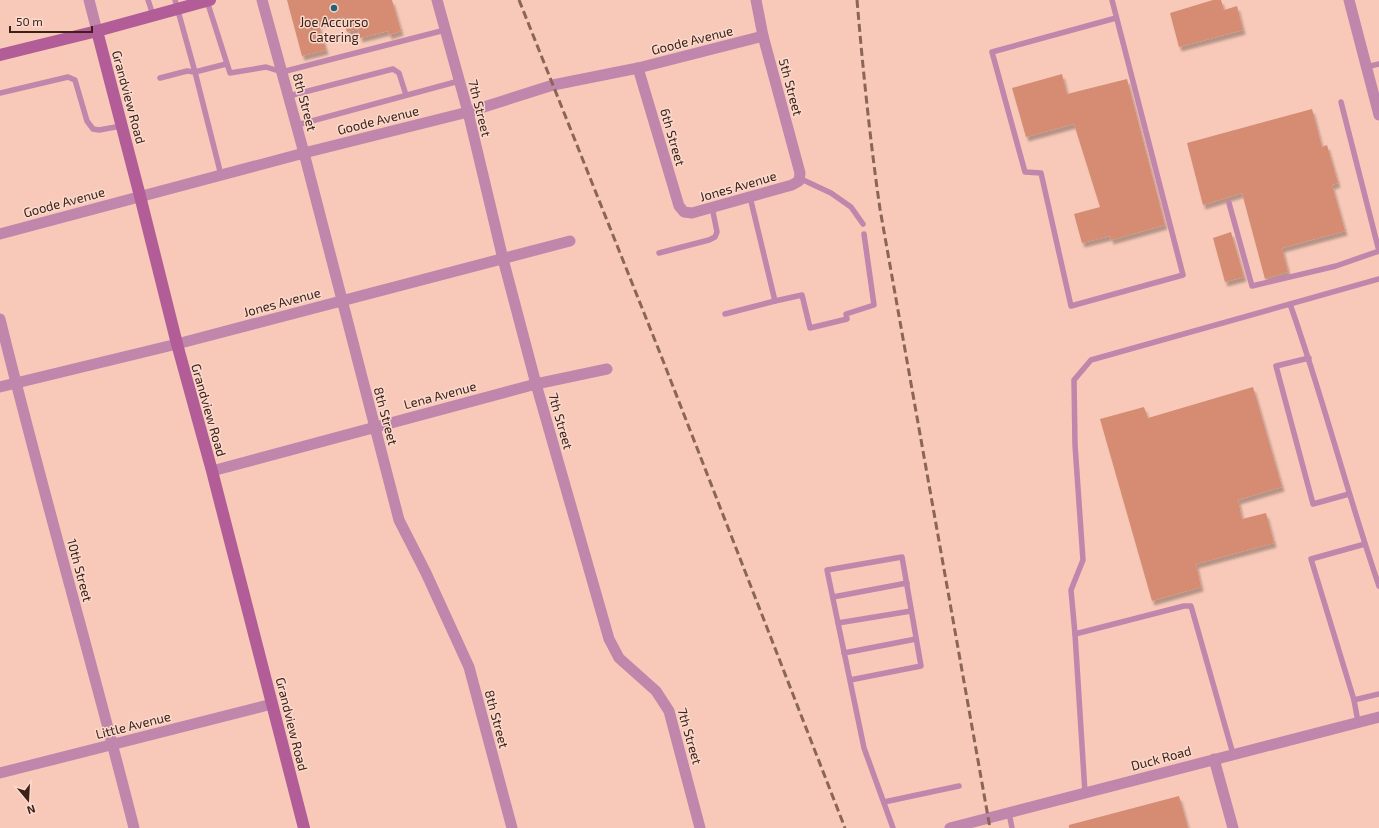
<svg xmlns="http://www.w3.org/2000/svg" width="1379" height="828" viewBox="0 0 1379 828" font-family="'Exo 2',sans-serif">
  <defs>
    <filter id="shadow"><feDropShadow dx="2.5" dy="4.5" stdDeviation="1" flood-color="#0004"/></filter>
  </defs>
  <rect width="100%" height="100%" fill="#f8c9b8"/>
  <!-- building -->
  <g fill="#d58c72" filter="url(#shadow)">
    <polygon points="287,0 392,0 401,31 389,35 388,31 360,38 358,29 347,32 343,17 330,20 318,23 326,50 302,56"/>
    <polygon points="1213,0 1221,0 1224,10 1237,6 1243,30 1179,47 1170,13"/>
    <polygon points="1062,74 1067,94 1127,79 1165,225 1111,240 1110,236 1082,243 1074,214 1100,207 1074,124 1026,137 1012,88"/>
    <polygon points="1312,109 1322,147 1327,145 1338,183 1332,185 1345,231 1282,248 1288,272 1265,279 1242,193 1203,205 1187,143"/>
    <polygon points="1231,232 1244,277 1225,282 1213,238"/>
    <polygon points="1253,387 1282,487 1238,500 1242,519 1266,513 1274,543 1196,564 1201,587 1152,601 1100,419 1144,407 1148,418"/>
    <polygon points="1179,796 1188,828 1069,828 1069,825"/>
  </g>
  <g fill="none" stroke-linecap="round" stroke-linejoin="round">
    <!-- lane -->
    <g stroke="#c186ac" stroke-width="5.5">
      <polyline points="148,0 153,15"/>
      <polyline points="175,0 195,72 221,175"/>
      <polyline points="1112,0 1183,275 1071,306 1041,173 1025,172 992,52 1116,18"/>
      <polyline points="207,1 230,73 266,67 282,72 445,30"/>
      <polyline points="1366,67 1379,64"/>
      <polyline points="160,78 187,71 195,72 226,64"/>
      <polyline points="0,93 68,77 75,80 87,121 93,129 99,130 121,126"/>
      <polyline points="289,96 393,69 399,73 406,95"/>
      <polyline points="297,125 459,81"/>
      <polyline points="799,178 831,193 851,207 863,224"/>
      <polyline points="750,197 775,301 802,295 810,328 847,319 846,314 874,305 864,234"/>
      <polyline points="1229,203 1252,286 1336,266 1379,251 1341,102"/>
      <polyline points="659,253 709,240 715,237 717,232 712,207"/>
      <path d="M1290,304C1323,397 1347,493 1379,586"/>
      <polyline points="725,314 775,301"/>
      <polyline points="1309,358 1276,366 1313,504 1349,494"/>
      <polyline points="833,597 907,583"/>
      <polyline points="838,623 911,611"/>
      <polyline points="1075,634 1184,606 1191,606 1233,754"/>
      <polyline points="844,653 916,639"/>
      <polyline points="850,680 921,666 902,557 827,570 864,748 893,828"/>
      <polyline points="1354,700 1311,559 1365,544"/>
      <polyline points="1358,722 1354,700 1379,694"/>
      <polyline points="1085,793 1075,634 1071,590 1083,560 1075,445 1074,380 1091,360 1379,279"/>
      <polyline points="884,802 959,786"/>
      <polyline points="1009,813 1012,828"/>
    </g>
    <!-- street -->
    <g stroke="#c186ac" stroke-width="11">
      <polyline points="89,0 97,31"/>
      <polyline points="262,0 304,153 399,520 426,573 469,667 512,828"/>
      <polyline points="437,0 468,112 503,259 536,384 609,639 619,658 656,691 669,711 700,828"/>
      <polyline points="1349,0 1379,115"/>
      <polyline points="638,68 679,206 684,212 692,213 792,185 799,181 800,173 763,36 756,0"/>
      <polyline points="0,234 304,153 468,112 553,85 638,68 763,36"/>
      <path d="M0,319C42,490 91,658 134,828"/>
      <polyline points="0,387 177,344 570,241"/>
      <polyline points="212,471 536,384 607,369"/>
      <polyline points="1214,759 1233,828"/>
      <polyline points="0,773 272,704"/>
      <polyline points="950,828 1379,717"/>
    </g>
    <!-- secondary -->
    <g stroke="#b25d97" stroke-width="12">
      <polyline points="97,31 140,196 177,344 212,471 304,828"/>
      <polyline points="0,55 97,31 210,0"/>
    </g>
    <!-- rail -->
    <g stroke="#8a6558" stroke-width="3" stroke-dasharray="8 4" stroke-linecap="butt">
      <polyline points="519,0 660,353 845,828"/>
      <path d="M857,0C863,70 870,140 880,209L990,828"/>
    </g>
  </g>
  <!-- markers -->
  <circle fill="#216376" stroke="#fadacf" stroke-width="1.5" cx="334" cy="8" r="4"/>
  <g text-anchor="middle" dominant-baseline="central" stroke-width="3" stroke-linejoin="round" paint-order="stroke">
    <!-- poi labels -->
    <g font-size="13" fill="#3e2116" stroke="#fadacf">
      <text x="334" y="22">Joe Accurso<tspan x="334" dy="15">Catering</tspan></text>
    </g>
    <!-- street labels -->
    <g font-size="13" fill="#3e2116" stroke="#fadacf">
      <text transform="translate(692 40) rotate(-14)">Goode Avenue</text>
      <text transform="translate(791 87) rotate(75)">5th Street</text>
      <text transform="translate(129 97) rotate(75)">Grandview Road</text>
      <text transform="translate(305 102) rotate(75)">8th Street</text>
      <text transform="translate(480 108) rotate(76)">7th Street</text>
      <text transform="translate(378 120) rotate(-14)">Goode Avenue</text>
      <text transform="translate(673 137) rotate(74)">6th Street</text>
      <text transform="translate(738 186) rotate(-16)">Jones Avenue</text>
      <text transform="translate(64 202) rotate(-15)">Goode Avenue</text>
      <text transform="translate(282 302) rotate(-15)">Jones Avenue</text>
      <text transform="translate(440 395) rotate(-15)">Lena Avenue</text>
      <text transform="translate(209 410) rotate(74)">Grandview Road</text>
      <text transform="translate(386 416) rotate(75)">8th Street</text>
      <text transform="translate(561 421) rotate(74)">7th Street</text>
      <text transform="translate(80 570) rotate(75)">10th Street</text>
      <text transform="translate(497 719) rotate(75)">8th Street</text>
      <text transform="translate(292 724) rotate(76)">Grandview Road</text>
      <text transform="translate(133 725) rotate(-14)">Little Avenue</text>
      <text transform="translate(690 736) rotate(74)">7th Street</text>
      <text transform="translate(1161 758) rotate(-15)">Duck Road</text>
    </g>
  </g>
  <!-- north arrow -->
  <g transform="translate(28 800) rotate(162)" stroke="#fadacf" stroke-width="3" paint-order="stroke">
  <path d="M0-3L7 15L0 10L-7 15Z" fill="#3e2116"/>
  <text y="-6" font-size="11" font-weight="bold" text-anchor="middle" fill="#3e2116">N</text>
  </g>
  <!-- scale -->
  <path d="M10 26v6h82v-6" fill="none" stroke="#3e2116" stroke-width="2"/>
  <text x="16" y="26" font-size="12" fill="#3e2116" stroke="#fadacf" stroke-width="3" paint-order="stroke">50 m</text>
</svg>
